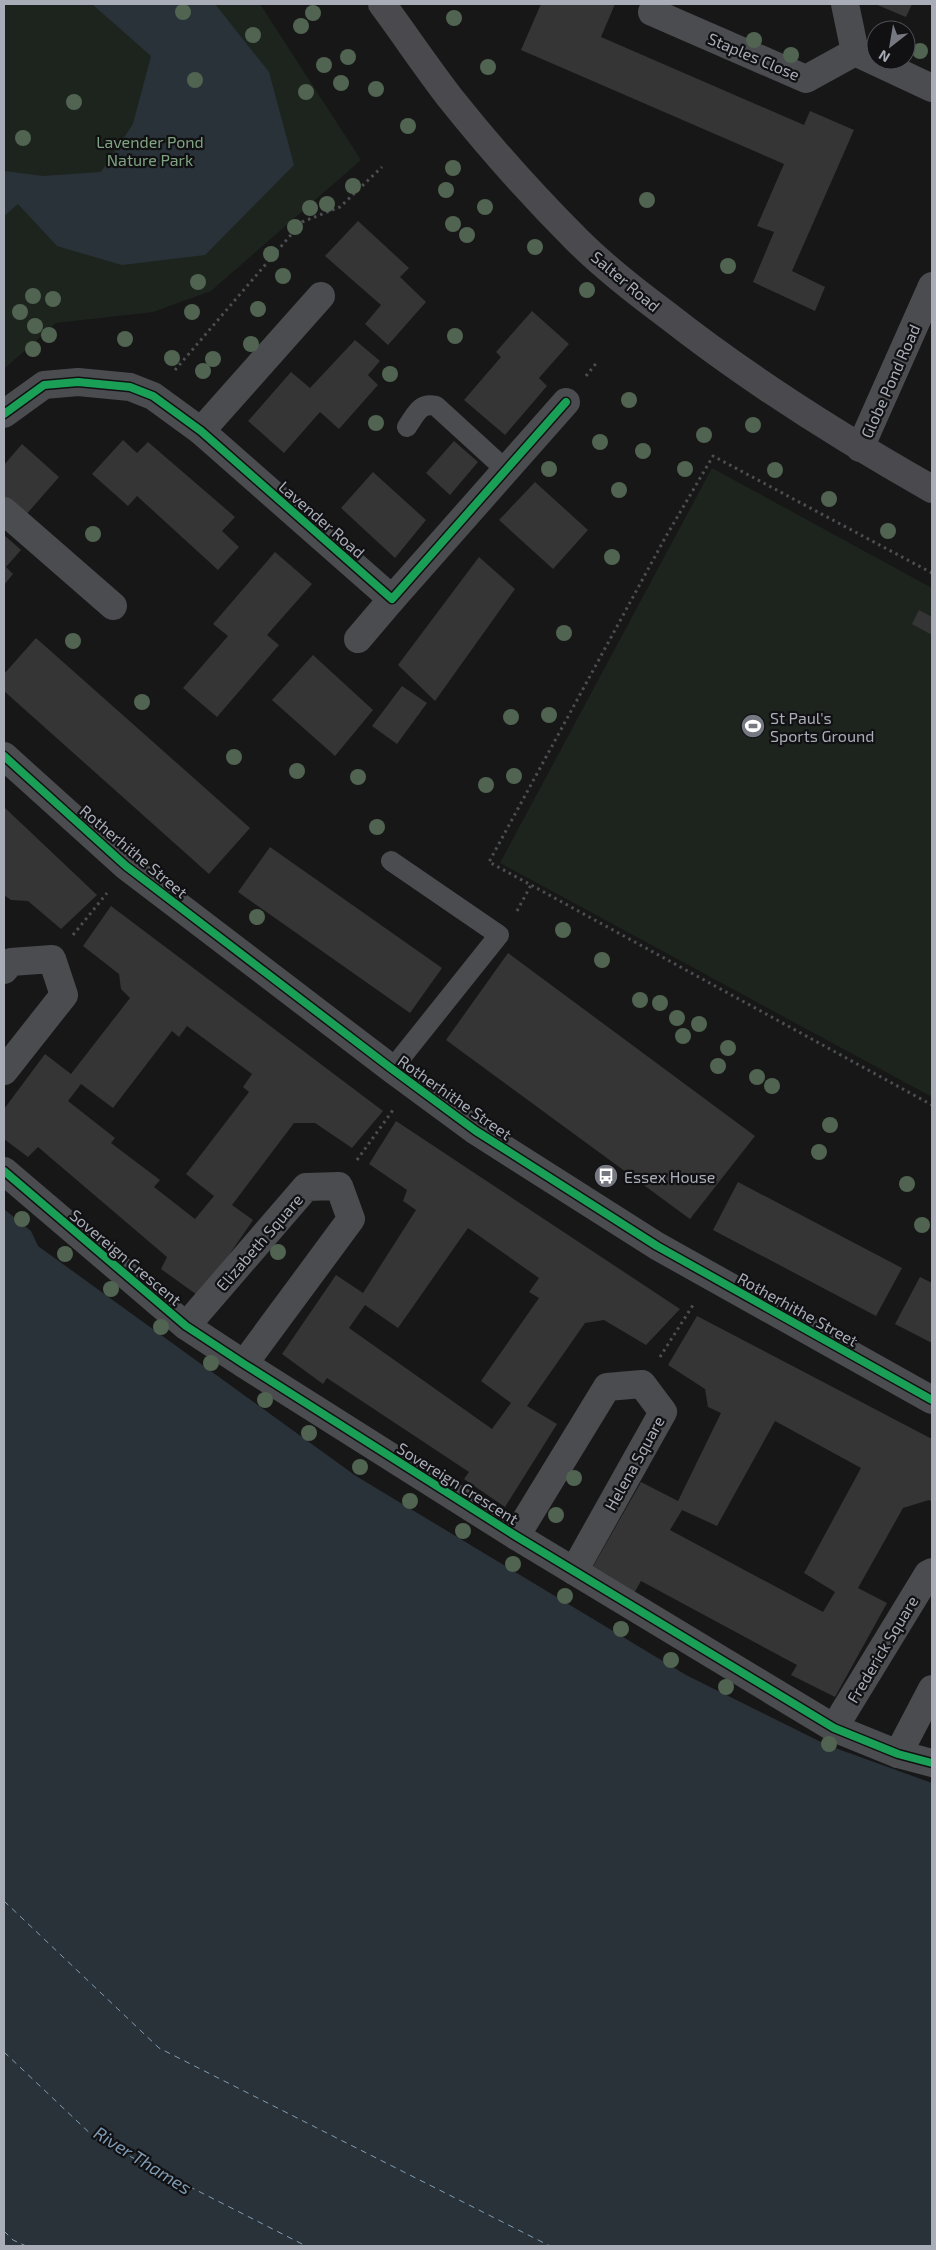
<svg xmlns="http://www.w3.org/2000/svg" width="936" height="2250" viewBox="0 0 936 2250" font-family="'Exo 2',sans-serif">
  <rect width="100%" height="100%" fill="#171717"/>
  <!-- green -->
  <g fill="#1d241e">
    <polygon points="4,4 260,4 361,160 211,291 153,312 56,323 4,369"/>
    <polygon points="712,468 932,588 932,1097 500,863"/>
  </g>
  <!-- water -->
  <g fill="#2a3239">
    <polygon points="92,4 215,4 269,72 294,165 205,255 122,265 57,246 18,204 4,216 4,171 43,176 101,172 133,124 151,56"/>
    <polygon points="4,1209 31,1231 38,1246 356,1476 686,1675 827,1745 932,1783 932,2246 4,2246"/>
  </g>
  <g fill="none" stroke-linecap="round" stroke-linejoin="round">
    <!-- ferry -->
    <g stroke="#7f9bb3" stroke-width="1" stroke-dasharray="6 5" stroke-linecap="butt">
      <polyline points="4,1901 159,2048 550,2246"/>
      <polyline points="4,2052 96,2139 306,2246"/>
      <polyline points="4,2231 13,2240 26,2246"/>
    </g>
  </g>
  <!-- building -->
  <g fill="#353536" fill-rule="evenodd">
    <polygon points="541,4 615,4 601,37 804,125 810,111 854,130 792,271 825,287 815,311 753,282 774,232 757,226 784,164 521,50"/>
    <polygon points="875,4 912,4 906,17"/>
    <polygon points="358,221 409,268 400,277 426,302 388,345 365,324 381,305 325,256"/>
    <polygon points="532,311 569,344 539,378 547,386 505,435 464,400 501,357 496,352"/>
    <polygon points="355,340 380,361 368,375 378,385 339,429 320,412 284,453 248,421 291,372 310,388"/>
    <polygon points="123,440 137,453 148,442 235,517 222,531 239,547 218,570 137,496 128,506 92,474"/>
    <polygon points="454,441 478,462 450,495 426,473"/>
    <polygon points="22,444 59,477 24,517 4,498 4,465"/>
    <polygon points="373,472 426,520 395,558 341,508"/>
    <polygon points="535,482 588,530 553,569 499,520"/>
    <polygon points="4,535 21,550 6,567 13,574 4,585"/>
    <polygon points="275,552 312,584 267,635 279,645 217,717 183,688 228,636 213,624"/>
    <polygon points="479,557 515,589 435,701 398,665"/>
    <polygon points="919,610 932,617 932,635 912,624"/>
    <polygon points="36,638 250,828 209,874 4,691 4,674"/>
    <polygon points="313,655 373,710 335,756 272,700"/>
    <polygon points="402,686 427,703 397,744 372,726"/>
    <polygon points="4,807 97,895 61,929 28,901 11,900 4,895"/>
    <polygon points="270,847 442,968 410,1013 238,892"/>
    <path d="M111,906L383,1111L352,1148L315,1123H294L232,1205L253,1220L200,1297L161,1269L167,1257L38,1147L28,1157L4,1139V1109L45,1054L71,1074L130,998L121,989L119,974L83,946ZM187,1026L252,1074L243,1087L249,1092L186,1174L214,1196L195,1219L154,1187L160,1180L111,1143L115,1138L68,1101L81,1084L113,1108L172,1031L179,1037Z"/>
    <polygon points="508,953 755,1136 690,1219 446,1040"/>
    <path d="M396,1121L680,1309L646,1345L604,1320L585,1323L527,1406L557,1424L505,1507L464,1479L469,1472L327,1378L323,1384L282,1354L336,1275L363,1293L416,1210L403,1201L407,1190L369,1164ZM468,1228L539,1278L529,1292L539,1298L481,1381L511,1403L492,1429L349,1328L365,1305L398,1328Z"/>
    <polygon points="738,1182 902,1268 876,1316 713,1230"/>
    <polygon points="920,1277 932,1283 932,1343 895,1324"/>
    <path d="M697,1316L932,1439V1502L929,1500L903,1508L858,1588L887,1603L835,1697L791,1675L797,1665L641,1581L633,1595L591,1570L641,1482L678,1501L721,1413L708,1407L705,1389L668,1365ZM775,1421L861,1468L804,1573L835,1592L823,1612L670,1530L682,1510L717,1526Z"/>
  </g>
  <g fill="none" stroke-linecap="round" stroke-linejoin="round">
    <!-- path -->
    <g stroke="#4d4e52" stroke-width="3" stroke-dasharray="2.5 4" stroke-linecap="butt">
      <polyline points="175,370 302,222 340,207 382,167"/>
      <polyline points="586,376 598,361"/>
      <polyline points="932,573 713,456 665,538 489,862 932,1105"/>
      <polyline points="517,911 531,885"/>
      <polyline points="73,935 107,893"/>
      <polyline points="357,1160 393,1110"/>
      <polyline points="660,1357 693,1305"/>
    </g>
    <!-- service -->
    <g stroke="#4b4c50" stroke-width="20">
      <path d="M407,427C416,414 420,402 436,406L506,470"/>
      <polyline points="391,861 499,935 392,1069"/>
    </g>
    <!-- minor -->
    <g stroke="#4b4c50" stroke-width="28">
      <polyline points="845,4 855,52 932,88"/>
      <polyline points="652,12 806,79 855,52"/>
      <polyline points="4,414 44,385 78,382 130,387 153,396 201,431 392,599 566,402"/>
      <polyline points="201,431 321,296"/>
      <polyline points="860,448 932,286"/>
      <polyline points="4,511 113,606"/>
      <polyline points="358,639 392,599"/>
      <polyline points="4,970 11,962 52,959 64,995 4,1071"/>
      <polyline points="4,1171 186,1326 244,1364 516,1536 834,1728 898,1754 932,1763"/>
      <polyline points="186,1326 306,1187 339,1186 351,1219 244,1364"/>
      <polyline points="516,1536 607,1387 642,1384 663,1412 574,1571"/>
      <polyline points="834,1728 928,1574 932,1572"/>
      <polyline points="898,1754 932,1689"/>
    </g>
    <!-- tertiary -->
    <polyline stroke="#4b4c50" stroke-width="28" points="4,756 126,866 392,1069 476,1131 657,1246 932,1400"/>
    <!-- secondary -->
    <path stroke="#4a4a4e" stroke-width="28" d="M382,4C405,35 427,68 451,99C490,148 533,196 577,240C604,267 636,292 667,315C751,381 840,437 932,489"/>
    <!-- cycleway casing -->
    <g stroke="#111113" stroke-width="11">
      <g id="cycleway">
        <polyline points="4,414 44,385 78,382 130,387 153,396 201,431 392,599 566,402"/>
        <polyline points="4,756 126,866 392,1069 476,1131 657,1246 932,1400"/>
        <polyline points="4,1171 186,1326 244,1364 516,1536 834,1728 898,1754 932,1763"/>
      </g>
    </g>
    <!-- cycleway -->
    <use href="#cycleway" stroke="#1a9f57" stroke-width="8"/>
  </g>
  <!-- trees -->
  <g fill="#506451">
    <circle cx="183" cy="12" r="8"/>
    <circle cx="313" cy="13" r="8"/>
    <circle cx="454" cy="18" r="8"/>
    <circle cx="301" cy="26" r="8"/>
    <circle cx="253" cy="35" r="8"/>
    <circle cx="754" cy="40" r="8"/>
    <circle cx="920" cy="51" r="8"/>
    <circle cx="791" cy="55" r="8"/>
    <circle cx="348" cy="57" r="8"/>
    <circle cx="324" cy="65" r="8"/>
    <circle cx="488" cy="67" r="8"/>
    <circle cx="195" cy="80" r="8"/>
    <circle cx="341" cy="83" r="8"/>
    <circle cx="376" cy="89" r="8"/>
    <circle cx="306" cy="92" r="8"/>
    <circle cx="74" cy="102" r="8"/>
    <circle cx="408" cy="126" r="8"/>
    <circle cx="23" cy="138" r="8"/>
    <circle cx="453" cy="168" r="8"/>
    <circle cx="353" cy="186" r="8"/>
    <circle cx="446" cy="190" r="8"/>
    <circle cx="647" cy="200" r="8"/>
    <circle cx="327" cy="204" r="8"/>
    <circle cx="485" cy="207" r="8"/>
    <circle cx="310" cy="208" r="8"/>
    <circle cx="453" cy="224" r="8"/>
    <circle cx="295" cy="227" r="8"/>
    <circle cx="467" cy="235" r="8"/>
    <circle cx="535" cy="247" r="8"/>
    <circle cx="271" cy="254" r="8"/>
    <circle cx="728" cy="266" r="8"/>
    <circle cx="283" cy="276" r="8"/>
    <circle cx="198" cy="282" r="8"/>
    <circle cx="587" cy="290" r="8"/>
    <circle cx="33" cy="296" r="8"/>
    <circle cx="53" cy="299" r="8"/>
    <circle cx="258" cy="309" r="8"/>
    <circle cx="20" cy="312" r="8"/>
    <circle cx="192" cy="312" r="8"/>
    <circle cx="35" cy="326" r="8"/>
    <circle cx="49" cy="335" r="8"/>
    <circle cx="455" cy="336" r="8"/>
    <circle cx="125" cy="339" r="8"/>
    <circle cx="251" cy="344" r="8"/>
    <circle cx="33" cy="349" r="8"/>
    <circle cx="172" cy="358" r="8"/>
    <circle cx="213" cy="359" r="8"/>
    <circle cx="203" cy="371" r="8"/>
    <circle cx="390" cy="374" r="8"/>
    <circle cx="629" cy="400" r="8"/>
    <circle cx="376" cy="423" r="8"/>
    <circle cx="753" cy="425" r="8"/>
    <circle cx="704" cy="435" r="8"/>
    <circle cx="600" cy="442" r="8"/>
    <circle cx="643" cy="451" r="8"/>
    <circle cx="549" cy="469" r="8"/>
    <circle cx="685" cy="469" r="8"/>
    <circle cx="775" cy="470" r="8"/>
    <circle cx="619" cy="490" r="8"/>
    <circle cx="829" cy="499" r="8"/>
    <circle cx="888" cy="531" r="8"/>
    <circle cx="93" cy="534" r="8"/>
    <circle cx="612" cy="557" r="8"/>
    <circle cx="564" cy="633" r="8"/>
    <circle cx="73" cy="641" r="8"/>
    <circle cx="142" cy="702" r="8"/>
    <circle cx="549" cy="715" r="8"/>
    <circle cx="511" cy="717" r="8"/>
    <circle cx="234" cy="757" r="8"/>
    <circle cx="297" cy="771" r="8"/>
    <circle cx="514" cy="776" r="8"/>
    <circle cx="358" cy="777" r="8"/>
    <circle cx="486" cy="785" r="8"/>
    <circle cx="377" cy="827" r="8"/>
    <circle cx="257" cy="917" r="8"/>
    <circle cx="563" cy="930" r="8"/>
    <circle cx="602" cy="960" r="8"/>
    <circle cx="640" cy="1000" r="8"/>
    <circle cx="660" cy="1003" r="8"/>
    <circle cx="677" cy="1018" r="8"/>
    <circle cx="699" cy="1024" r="8"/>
    <circle cx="683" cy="1036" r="8"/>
    <circle cx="728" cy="1048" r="8"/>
    <circle cx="718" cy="1066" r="8"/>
    <circle cx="757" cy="1077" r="8"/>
    <circle cx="772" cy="1086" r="8"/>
    <circle cx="830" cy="1125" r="8"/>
    <circle cx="819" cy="1152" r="8"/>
    <circle cx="907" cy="1184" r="8"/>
    <circle cx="22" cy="1219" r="8"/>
    <circle cx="922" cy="1225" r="8"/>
    <circle cx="278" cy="1252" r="8"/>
    <circle cx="65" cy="1254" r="8"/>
    <circle cx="111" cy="1289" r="8"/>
    <circle cx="161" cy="1327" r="8"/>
    <circle cx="211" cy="1363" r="8"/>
    <circle cx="265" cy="1400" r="8"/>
    <circle cx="309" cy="1433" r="8"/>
    <circle cx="360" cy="1467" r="8"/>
    <circle cx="574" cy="1478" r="8"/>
    <circle cx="410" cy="1501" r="8"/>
    <circle cx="556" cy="1515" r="8"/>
    <circle cx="463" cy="1531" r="8"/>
    <circle cx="513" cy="1564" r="8"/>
    <circle cx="565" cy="1596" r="8"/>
    <circle cx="621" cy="1629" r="8"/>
    <circle cx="671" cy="1660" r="8"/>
    <circle cx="726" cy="1687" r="8"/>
    <circle cx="829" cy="1744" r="8"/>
  </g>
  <!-- icons -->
  <defs>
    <g id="stadium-disc" transform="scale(1.25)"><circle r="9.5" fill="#757880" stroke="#111113"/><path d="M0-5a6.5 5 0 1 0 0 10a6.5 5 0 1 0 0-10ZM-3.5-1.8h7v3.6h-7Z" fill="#fff"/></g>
    <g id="bus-disc" transform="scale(1.25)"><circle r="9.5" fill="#757880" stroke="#111113"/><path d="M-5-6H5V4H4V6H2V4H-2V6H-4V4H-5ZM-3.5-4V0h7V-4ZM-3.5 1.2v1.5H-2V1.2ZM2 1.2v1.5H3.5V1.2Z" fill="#fff"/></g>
  </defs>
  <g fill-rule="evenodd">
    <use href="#stadium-disc" x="753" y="726"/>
    <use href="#bus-disc" x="606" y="1176"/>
  </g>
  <g text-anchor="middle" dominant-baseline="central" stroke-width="4.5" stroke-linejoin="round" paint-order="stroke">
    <!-- street labels -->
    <g font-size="16" fill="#a8adb8" stroke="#111113">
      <text transform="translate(754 56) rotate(23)">Staples Close</text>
      <text transform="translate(626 281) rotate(40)">Salter Road</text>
      <text transform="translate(890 381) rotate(-66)">Globe Pond Road</text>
      <text transform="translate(322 519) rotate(41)">Lavender Road</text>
      <text transform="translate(134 851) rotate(40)">Rotherhithe Street</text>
      <text transform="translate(455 1097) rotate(35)">Rotherhithe Street</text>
      <text transform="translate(259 1242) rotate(-49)">Elizabeth Square</text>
      <text transform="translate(126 1257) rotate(40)">Sovereign Crescent</text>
      <text transform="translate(798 1309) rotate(29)">Rotherhithe Street</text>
      <text transform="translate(634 1463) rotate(-61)">Helena Square</text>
      <text transform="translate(458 1483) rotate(32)">Sovereign Crescent</text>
      <text transform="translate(882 1649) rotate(-59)">Frederick Square</text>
    </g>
    <!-- park labels -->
    <g font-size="16" fill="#7fa381" stroke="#111113">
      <text x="150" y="141">Lavender Pond<tspan x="150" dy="18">Nature Park</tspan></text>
    </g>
    <!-- poi labels -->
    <g font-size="16" fill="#a8adb8" stroke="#111113" text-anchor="start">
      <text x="770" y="717">St Paul's<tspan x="770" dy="18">Sports Ground</tspan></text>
      <text x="624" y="1176">Essex House</text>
    </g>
    <!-- water labels -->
    <g font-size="18" font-style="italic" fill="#7f9bb3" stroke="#111113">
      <text transform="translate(143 2160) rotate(32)">River Thames</text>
    </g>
  </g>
  <!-- border -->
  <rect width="936" height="2250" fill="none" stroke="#a8adb8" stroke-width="10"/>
  <!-- north arrow -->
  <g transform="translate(891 45) rotate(211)"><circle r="24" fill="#111113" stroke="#4d4f55"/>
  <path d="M0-4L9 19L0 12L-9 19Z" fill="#757880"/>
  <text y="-8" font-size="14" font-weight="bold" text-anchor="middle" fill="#a8adb8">N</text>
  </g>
</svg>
